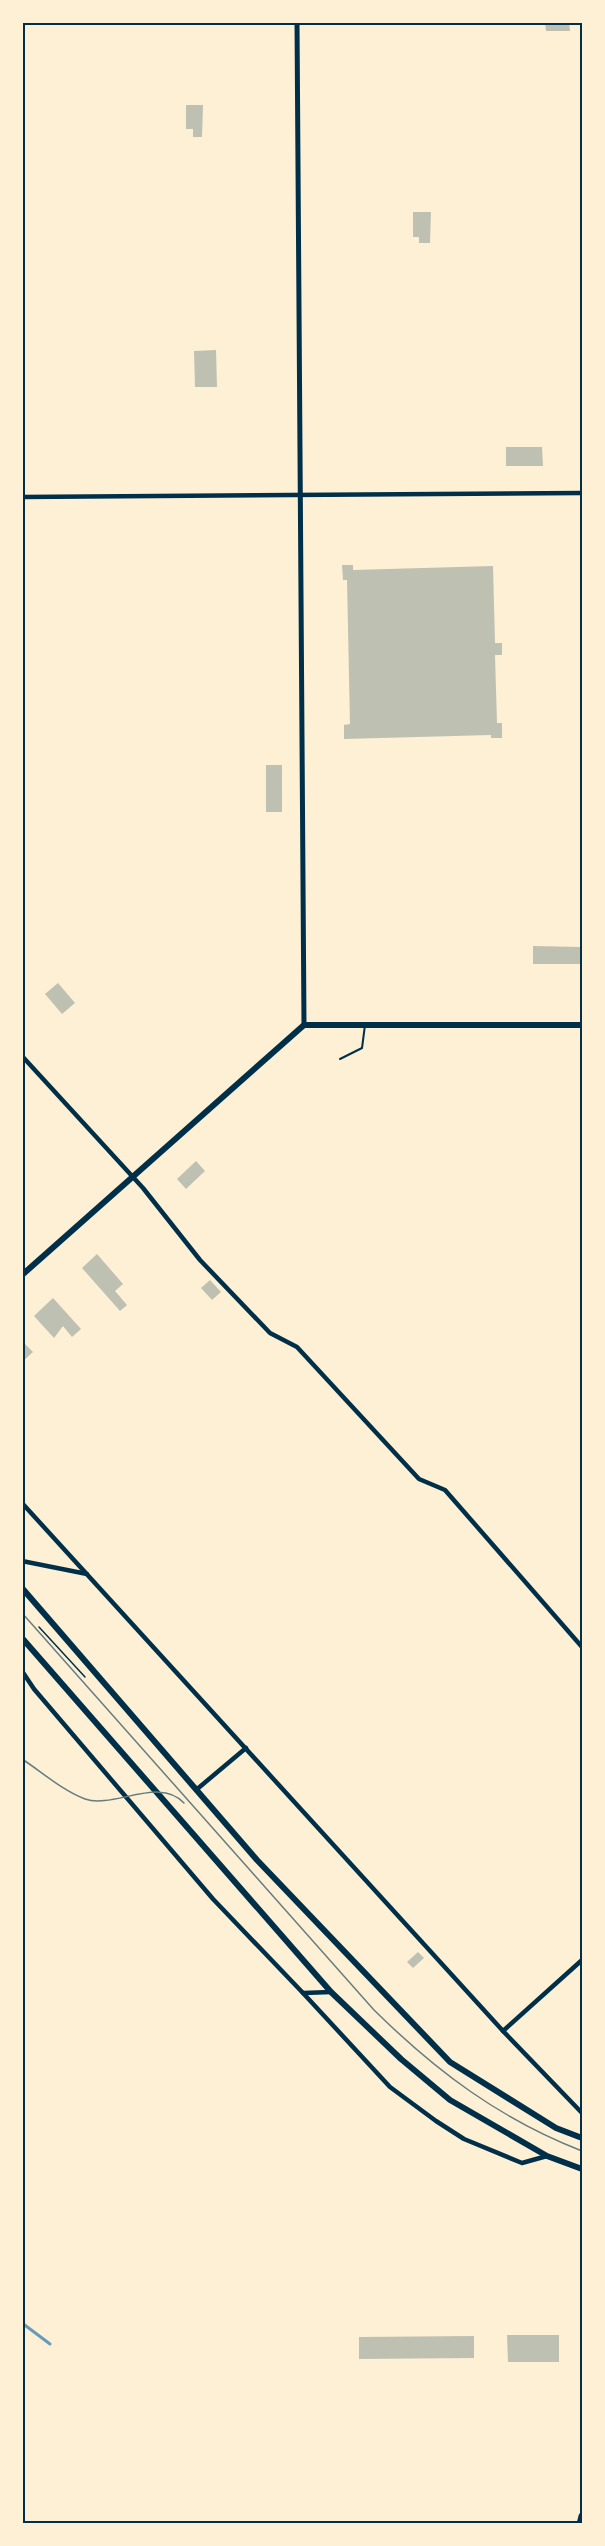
<svg xmlns="http://www.w3.org/2000/svg" width="605" height="2546" viewBox="0 0 605 2546" font-family="'Golos Text',sans-serif">
  <rect width="100%" height="100%" fill="#fdf0d5"/>
  <g fill="none" stroke-linecap="round" stroke-linejoin="round">
    <!-- stream -->
    <polyline stroke="#669bbc" stroke-width="3" points="22,2323 50,2344"/>
  </g>
  <!-- building -->
  <g fill="#bec0b2">
    <polygon points="545,22 569,22 570,31 546,31"/>
    <polygon points="186,105 203,105 202,137 193,137 193,129 186,129"/>
    <polygon points="413,212 431,212 430,243 419,243 419,237 413,237"/>
    <polygon points="216,350 217,387 195,387 194,351"/>
    <polygon points="506,447 542,447 543,466 506,466"/>
    <polygon points="342,565 353,565 353,570 493,566 495,643 502,643 502,655 495,655 497,723 502,723 502,738 491,738 491,735 344,739 344,725 350,724 347,580 343,580"/>
    <rect x="266" y="765" width="16" height="47"/>
    <polygon points="533,946 582,947 582,964 533,964"/>
    <polygon points="58,983 75,1003 62,1014 45,994"/>
    <polygon points="196,1161 205,1171 186,1189 177,1179"/>
    <polygon points="97,1254 123,1284 115,1291 127,1305 120,1311 82,1268"/>
    <polygon points="210,1280 221,1292 212,1300 201,1288"/>
    <polygon points="53,1298 81,1329 72,1337 63,1326 54,1338 34,1316"/>
    <polygon points="22,1341 33,1352 22,1362"/>
    <polygon points="418,1952 424,1958 413,1968 407,1962"/>
    <polygon points="507,2335 559,2335 559,2362 508,2362"/>
    <polygon points="474,2336 474,2358 359,2359 359,2337"/>
  </g>
  <g fill="none" stroke-linecap="round" stroke-linejoin="round">
    <!-- path -->
    <polyline stroke="#003049" stroke-width="1.5" points="39,1627 85,1677"/>
    <!-- service -->
    <polyline stroke="#003049" stroke-width="2" points="340,1059 362,1048 365,1025"/>
    <!-- minor -->
    <g stroke="#003049" stroke-width="4.5">
      <polyline points="22,497 582,493"/>
      <polyline points="22,1056 143,1188 200,1260 270,1333 297,1347 419,1479 445,1490 582,1647"/>
      <polyline points="22,1503 503,2031 582,2113"/>
      <polyline points="22,1561 87,1574"/>
      <polyline points="22,1671 34,1689 213,1899 303,1993 331,1992"/>
      <polyline points="196,1790 246,1748"/>
      <polyline points="303,1993 390,2087 436,2121 464,2139 522,2163 547,2156"/>
      <polyline points="503,2031 582,1960"/>
    </g>
    <!-- tertiary -->
    <polyline stroke="#003049" stroke-width="5" points="297,22 304,1025"/>
    <!-- secondary -->
    <g stroke="#003049" stroke-width="6">
      <polyline points="22,1275 304,1025 582,1025"/>
      <polyline points="22,1588 257,1860 450,2062 556,2128 582,2138"/>
      <polyline points="22,1638 331,1992 401,2059 450,2100 547,2156 582,2169"/>
    </g>
    <!-- primary -->
    <polyline stroke="#003049" stroke-width="7" points="580,2524 582,2516"/>
    <!-- tram -->
    <g stroke="#657d81" stroke-width="1.5">
      <path d="M22,1613L374,2010C437,2072 500,2119 582,2151"/>
      <path d="M22,1759C42,1772 63,1791 85,1799C113,1809 160,1776 184,1803"/>
    </g>
  </g>
  <!-- border -->
  <rect width="605" height="2546" fill="none" stroke="#fdf0d5" stroke-width="48"/>
  <rect x="24" y="24" width="557" height="2498" fill="none" stroke="#003049" stroke-width="2"/>
</svg>
